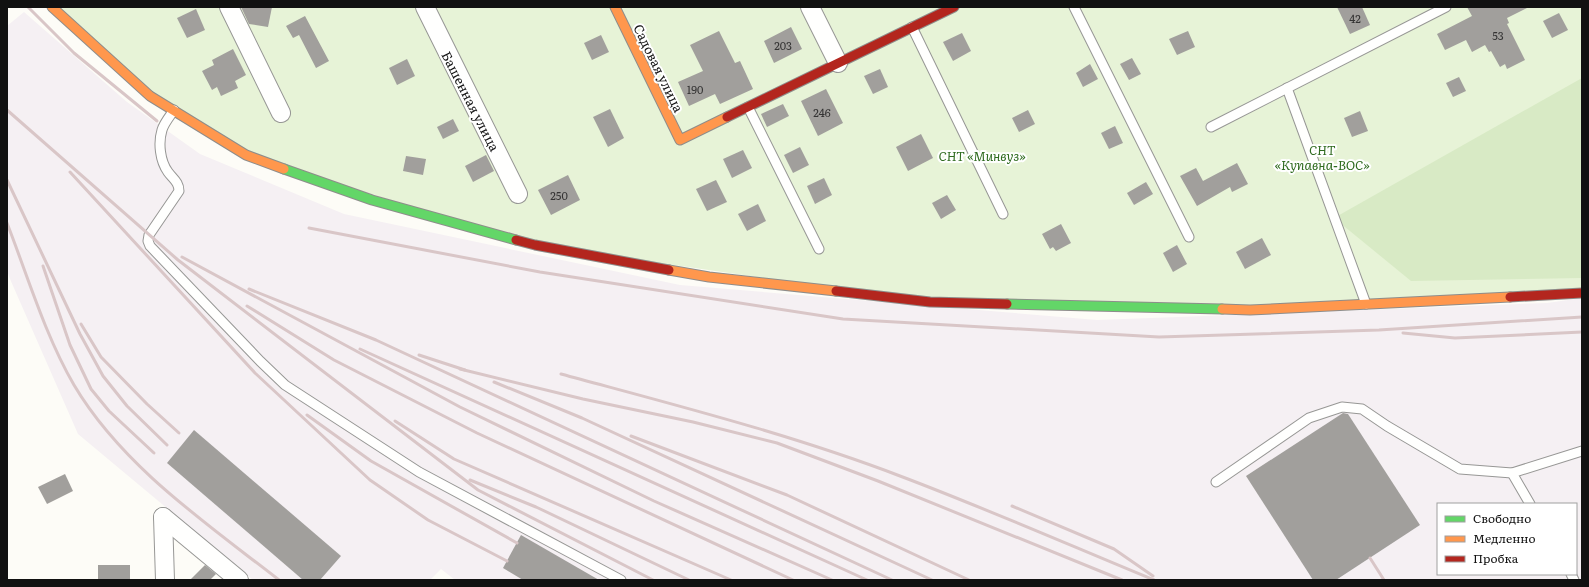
<svg xmlns="http://www.w3.org/2000/svg" width="1589" height="587" viewBox="0 0 1589 587" font-family="Literata,serif">
  <rect width="100%" height="100%" fill="#fdfcf7"/>
  <!-- industrial -->
  <path fill="#f5f0f3" fill-rule="evenodd" d="M24,12L127,102L200,154L344,214L680,285L1097,320L1547,303L1582,298V580H455L441,569L430,580H253L78,434L10,279L7,271V26ZM1438,504H1576V574H1438Z"/>
  <!-- green -->
  <polygon fill="#e7f3d7" points="52,7 1582,7 1582,293 1250,310 930,302 535,245 246,155 150,96"/>
  <!-- forest -->
  <polygon fill="#d8eac5" points="1582,78 1582,278 1411,281 1334,218"/>
  <!-- building -->
  <g fill="#a19f9c">
    <polygon points="241,7 272,7 268,27 249,24"/>
    <polygon points="1337,7 1362,7 1370,25 1350,34"/>
    <polygon points="1467,7 1529,7 1507,18 1509,23 1507,24 1525,60 1507,69 1505,64 1500,67 1491,51 1489,52 1485,45 1472,52 1466,40 1445,50 1437,34 1472,16"/>
    <polygon points="196,9 205,30 187,38 177,18"/>
    <polygon points="1559,13 1568,30 1552,38 1543,21"/>
    <polygon points="305,16 329,61 316,68 299,35 293,38 286,26"/>
    <polygon points="791,27 802,49 774,63 764,41"/>
    <polygon points="719,31 735,63 740,61 753,89 720,104 715,94 689,106 678,82 703,71 690,45"/>
    <polygon points="1188,31 1195,47 1177,55 1169,39"/>
    <polygon points="962,33 971,51 953,61 943,42"/>
    <polygon points="601,35 609,52 592,60 584,43"/>
    <polygon points="233,49 246,75 235,81 238,88 221,96 217,87 212,90 202,71 214,65 212,60"/>
    <polygon points="1132,58 1141,74 1129,80 1120,64"/>
    <polygon points="407,59 415,76 397,85 389,68"/>
    <polygon points="1090,64 1098,79 1083,87 1076,73"/>
    <polygon points="880,69 888,87 873,94 864,76"/>
    <polygon points="1459,77 1466,91 1453,97 1446,83"/>
    <polygon points="826,89 843,123 818,136 801,101"/>
    <polygon points="783,104 789,116 767,127 761,114"/>
    <polygon points="610,109 624,138 608,147 593,117"/>
    <polygon points="1028,110 1035,124 1019,132 1012,118"/>
    <polygon points="1360,111 1368,131 1352,137 1344,118"/>
    <polygon points="453,119 459,131 443,139 437,127"/>
    <polygon points="1115,126 1123,143 1109,149 1101,133"/>
    <polygon points="921,134 933,158 908,171 896,147"/>
    <polygon points="800,147 809,165 793,173 784,155"/>
    <polygon points="743,150 752,168 732,178 723,159"/>
    <polygon points="486,155 494,171 473,182 465,166"/>
    <polygon points="406,156 426,159 423,175 403,171"/>
    <polygon points="1237,163 1248,184 1232,192 1230,187 1197,206 1180,176 1196,168 1203,181"/>
    <polygon points="568,175 580,200 551,215 538,190"/>
    <polygon points="824,178 832,195 815,204 807,186"/>
    <polygon points="716,180 727,202 707,211 696,189"/>
    <polygon points="1146,182 1153,194 1134,205 1127,193"/>
    <polygon points="947,195 956,210 941,219 932,203"/>
    <polygon points="758,204 766,221 747,231 738,214"/>
    <polygon points="1061,224 1071,243 1056,251 1053,247 1050,249 1042,234"/>
    <polygon points="1262,238 1271,255 1245,269 1236,252"/>
    <polygon points="1177,245 1187,264 1173,272 1163,253"/>
    <polygon points="1343,413 1348,414 1420,525 1336,580 1313,580 1246,476"/>
    <polygon points="194,430 341,556 320,580 303,580 167,463"/>
    <polygon points="65,474 73,491 47,504 38,487"/>
    <polygon points="521,535 599,580 523,580 503,568"/>
    <rect x="98" y="565" width="32" height="15"/>
    <polygon points="205,565 216,574 210,580 190,580"/>
  </g>
  <g fill="none" stroke-linecap="round" stroke-linejoin="round">
    <!-- lane casing -->
    <g stroke="#979795" stroke-width="11">
      <g id="lane">
        <polyline points="1074,7 1189,237"/>
        <polyline points="912,27 1003,214"/>
        <polyline points="1287,88 1366,304"/>
        <polyline points="748,107 819,249"/>
        <path d="M174,110C170,116 164,123 162,130C158,143 160,161 168,172C173,179 179,182 179,191L149,235L148,241L150,246L260,361L285,385L419,472L621,580"/>
        <polyline points="1211,127 1446,7"/>
        <polyline points="1512,473 1530,504"/>
        <polyline points="1216,482 1309,418 1342,407 1362,409 1387,426 1460,469 1512,473 1582,451"/>
        <polyline points="1571,574 1574,580"/>
      </g>
    </g>
    <!-- street casing -->
    <g stroke="#979795" stroke-width="20">
      <g id="street">
        <polyline points="229,7 281,113"/>
        <polyline points="425,7 518,194"/>
        <polyline points="810,7 838,63"/>
        <polyline points="163,517 239,580"/>
        <polyline points="163,517 165,580"/>
      </g>
    </g>
    <!-- fast casing -->
    <g stroke="#8e8d8b" stroke-width="11">
      <g id="fast">
        <polyline points="284,169 372,200 516,240"/>
        <polyline points="1007,304 1222,309"/>
      </g>
    </g>
    <!-- slow casing -->
    <g stroke="#8e8d8b" stroke-width="11">
      <g id="slow">
        <polyline points="52,7 150,96 246,155 284,169"/>
        <polyline points="615,7 680,140 727,117"/>
        <polyline points="669,270 709,277 836,291"/>
        <polyline points="1222,309 1250,310 1510,297"/>
      </g>
    </g>
    <!-- jam casing -->
    <g stroke="#8e8d8b" stroke-width="11">
      <g id="jam">
        <polyline points="727,117 954,7"/>
        <polyline points="516,240 535,245 669,270"/>
        <polyline points="836,291 930,302 1007,304"/>
        <polyline points="1510,297 1582,293"/>
      </g>
    </g>
    <!-- lane -->
    <use href="#lane" stroke="#fffffe" stroke-width="9"/>
    <!-- street -->
    <use href="#street" stroke="#fffffe" stroke-width="18"/>
    <!-- fast -->
    <use href="#fast" stroke="#63d668" stroke-width="9"/>
    <!-- slow -->
    <use href="#slow" stroke="#ff974d" stroke-width="9"/>
    <!-- jam -->
    <use href="#jam" stroke="#b3261e" stroke-width="9"/>
    <!-- rail -->
    <g stroke="#d9c6c7" stroke-width="3">
      <polyline points="28,7 74,53 157,121"/>
      <polyline points="7,110 178,260 478,490 653,580"/>
      <polyline points="70,172 255,373 370,480 428,520 507,561"/>
      <polyline points="7,180 80,334 103,376 127,406 167,445"/>
      <path d="M7,223C28,277 45,335 74,385C122,466 206,523 279,580"/>
      <polyline points="309,228 540,272 843,319 1159,337 1379,330 1582,317"/>
      <polyline points="182,257 460,407 654,501 832,580"/>
      <polyline points="43,266 70,345 91,389 109,411 154,453"/>
      <polyline points="249,289 376,340 892,580"/>
      <polyline points="247,306 334,360 477,433 793,580"/>
      <polyline points="81,324 101,357 147,404 179,433"/>
      <polyline points="1403,333 1455,338 1582,332"/>
      <polyline points="360,349 867,580"/>
      <polyline points="419,355 465,370"/>
      <polyline points="460,369 583,399 693,422 777,443 878,481 1122,580"/>
      <path d="M561,374C675,405 790,434 900,476C985,508 1069,545 1154,580"/>
      <polyline points="494,382 582,418 932,580"/>
      <polyline points="307,415 371,461 517,543"/>
      <polyline points="395,421 454,459 731,580"/>
      <polyline points="631,436 787,495 969,580"/>
      <polyline points="470,480 536,507 689,580"/>
      <polyline points="1012,506 1114,549 1153,576"/>
      <polyline points="1370,558 1384,580"/>
    </g>
  </g>
  <g text-anchor="middle" dominant-baseline="central" stroke-width="4" stroke-linejoin="round" paint-order="stroke">
    <!-- number labels -->
    <g font-size="11" fill="#353434">
      <text x="1355" y="18">42</text>
      <text x="1498" y="35">53</text>
      <text x="783" y="45">203</text>
      <text x="695" y="89">190</text>
      <text x="822" y="112">246</text>
      <text x="559" y="195">250</text>
    </g>
    <!-- street labels -->
    <g font-size="13" fill="#111" stroke="#fff">
      <text transform="translate(659 68) rotate(64)">Садовая улица</text>
      <text transform="translate(471 101) rotate(63)">Башенная улица</text>
    </g>
    <!-- park labels -->
    <g font-size="13" font-style="italic" fill="#2f6b1f" stroke="#fff">
      <text x="1322" y="149">СНТ<tspan x="1322" dy="15">«Купавна-ВОС»</tspan></text>
      <text x="982" y="155">СНТ «Минвуз»</text>
    </g>
  </g>
  <!-- border -->
  <rect width="1589" height="587" fill="none" stroke="#111111" stroke-width="16"/>
  <!-- legend -->
  <rect x="1437" y="503" width="140" height="72" fill="#ffffff" stroke="#a0a0a0"/>
  <rect x="1445" y="516" width="20" height="6" fill="#63d668" stroke="#a0a0a0"/>
  <text x="1473" y="523" font-size="12" fill="#111111">Свободно</text>
  <rect x="1445" y="536" width="20" height="6" fill="#ff974d" stroke="#a0a0a0"/>
  <text x="1473" y="543" font-size="12" fill="#111111">Медленно</text>
  <rect x="1445" y="556" width="20" height="6" fill="#b3261e" stroke="#a0a0a0"/>
  <text x="1473" y="563" font-size="12" fill="#111111">Пробка</text>
</svg>
